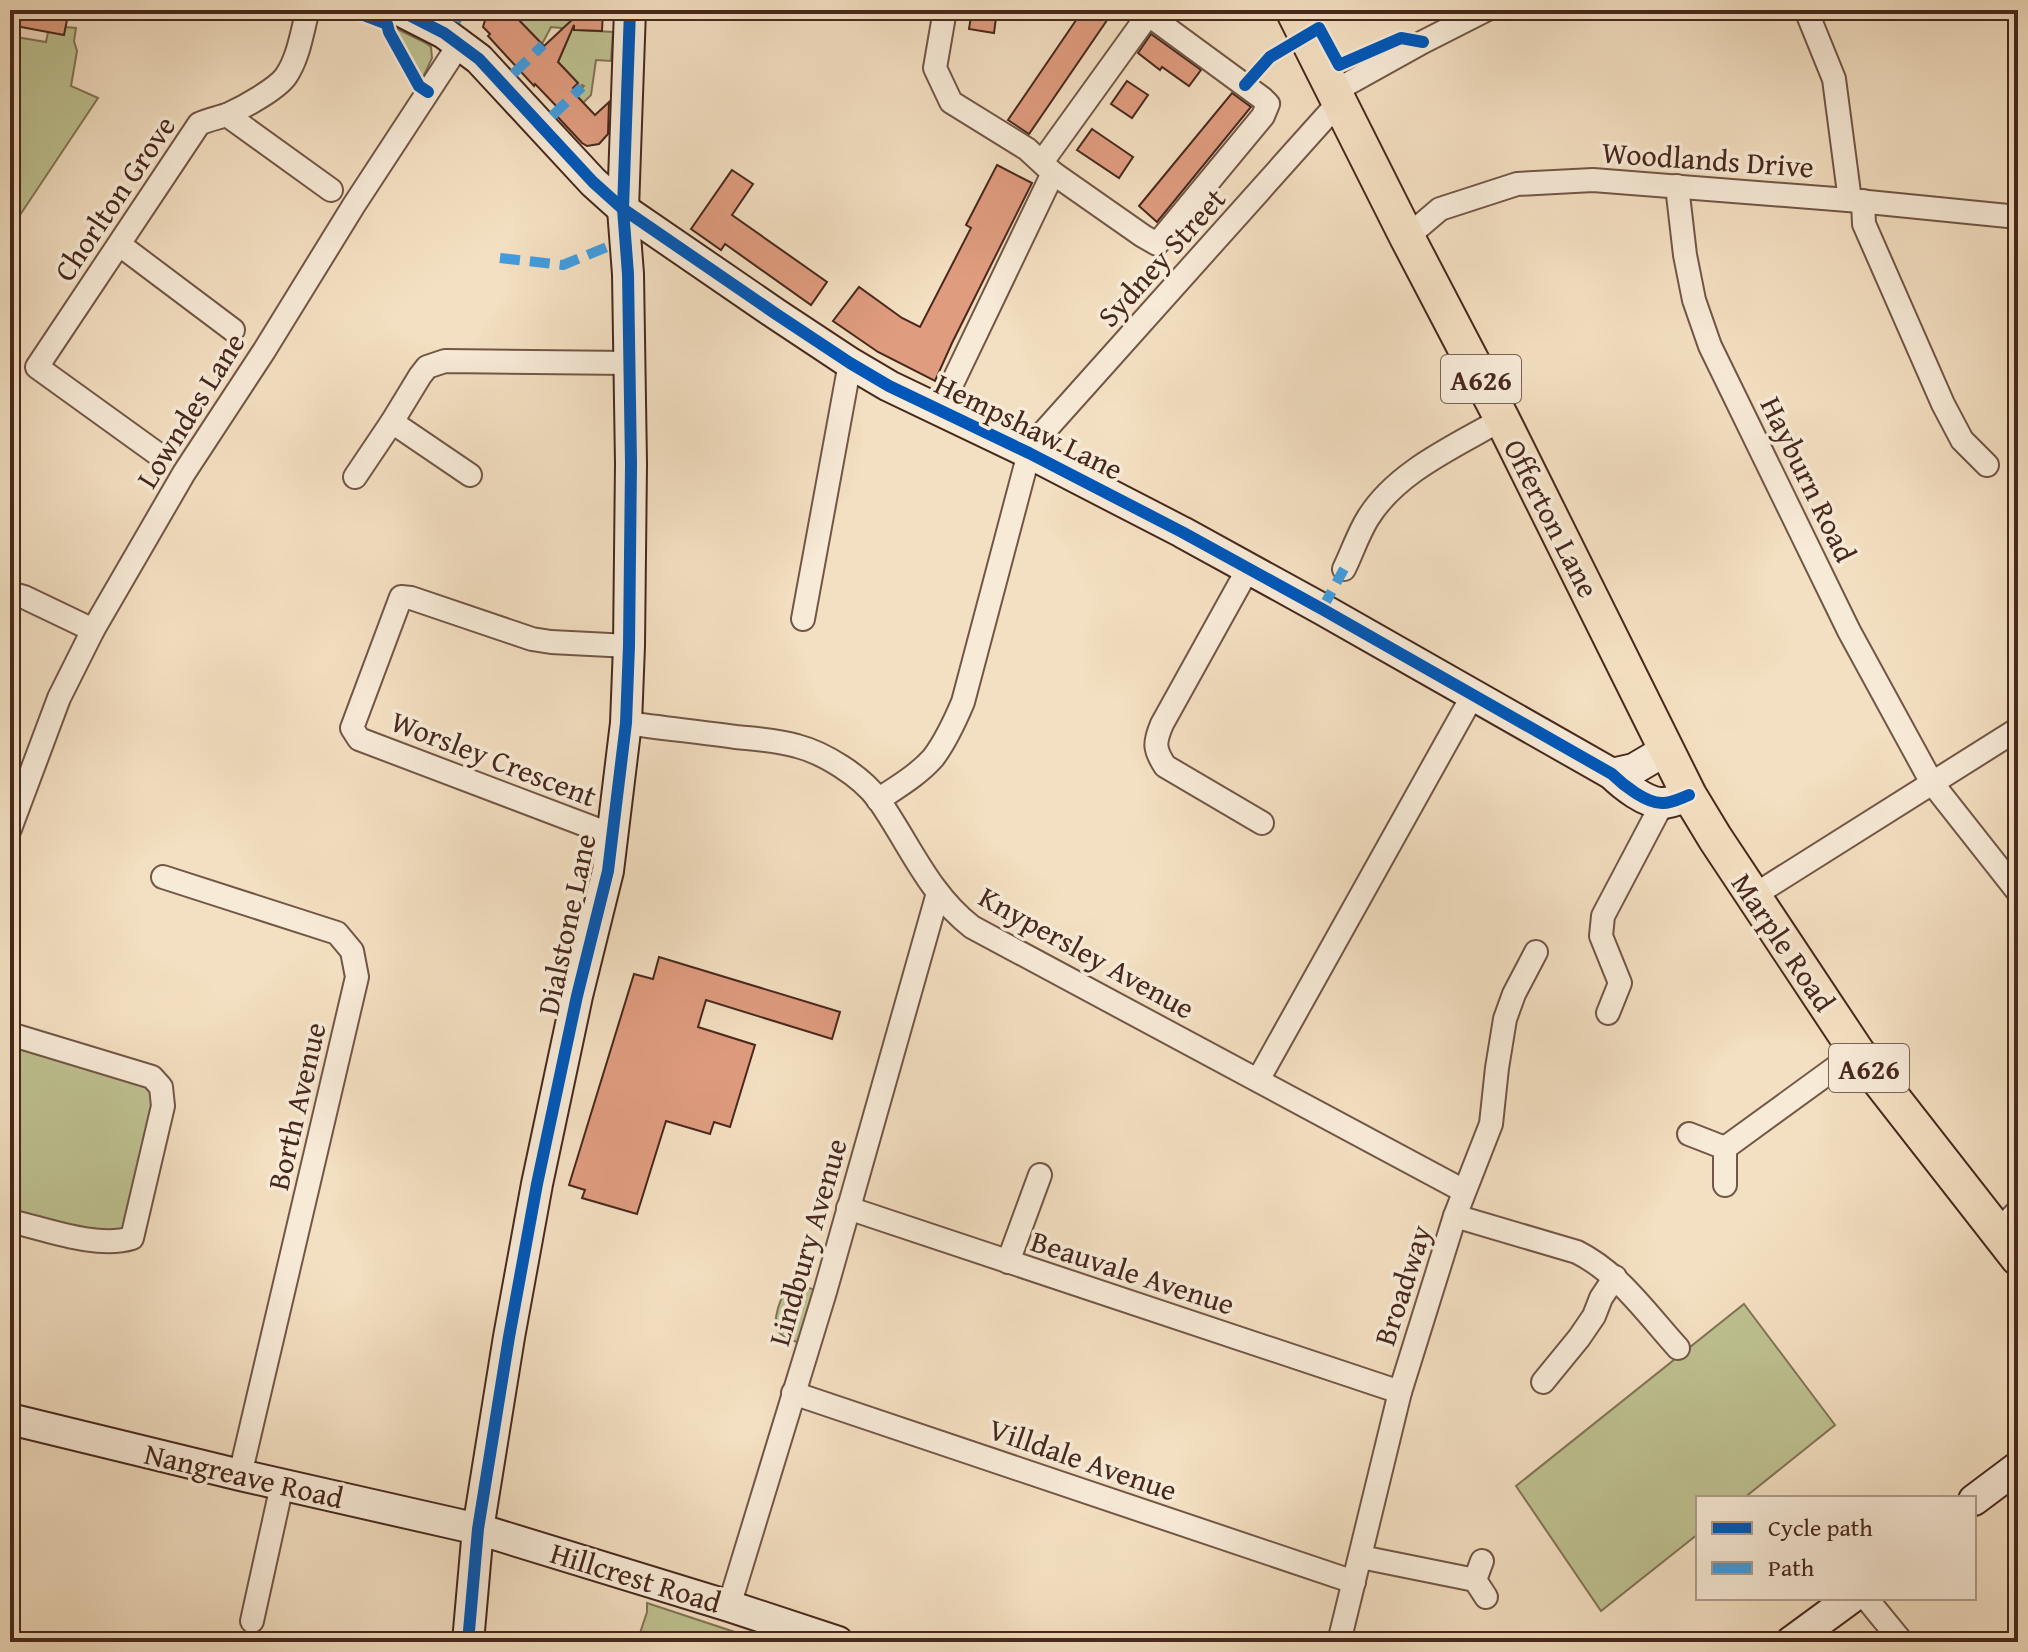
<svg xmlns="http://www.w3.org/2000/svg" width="2028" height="1652" viewBox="0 0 2028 1652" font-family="'Gentium Book Plus',serif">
  <rect width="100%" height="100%" fill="#f3dfc1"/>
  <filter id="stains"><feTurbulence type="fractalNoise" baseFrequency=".0025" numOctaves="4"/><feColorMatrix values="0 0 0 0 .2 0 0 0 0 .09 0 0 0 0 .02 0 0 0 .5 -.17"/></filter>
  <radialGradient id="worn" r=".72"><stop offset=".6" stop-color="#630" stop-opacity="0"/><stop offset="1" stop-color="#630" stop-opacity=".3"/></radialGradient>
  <!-- green -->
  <g fill="#bec191" stroke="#827457" stroke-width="2">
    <polygon points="500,10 581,10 581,14 575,14 575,20 580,30 613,32 611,61 596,60 591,95 580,106 577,104 581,100 576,95 584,86 582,85 576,91 573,88 578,83 558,62 570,34 571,29 551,27 542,44 513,14 508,18"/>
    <polygon points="387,24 426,43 431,47 432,58 419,86 389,32"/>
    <polygon points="65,27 76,28 74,41 77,51 71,86 98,98 10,230 10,36 46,42 48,32"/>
    <polygon points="10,1034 161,1087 132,1238 10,1221"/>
    <path d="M801,1285L823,1293L807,1345C798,1342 784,1339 778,1331C772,1321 780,1295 789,1289C794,1285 795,1286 801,1285Z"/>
    <polygon points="1744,1304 1835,1425 1744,1498 1698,1498 1698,1534 1601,1611 1516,1486"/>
    <polygon points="647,1603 765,1642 637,1642 647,1612"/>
  </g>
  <!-- building -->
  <g fill="#e09c7f" stroke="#47281d" stroke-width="2">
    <polygon points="10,10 69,10 64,35 10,25"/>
    <polygon points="488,10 500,10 508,19 513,14 544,46 575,17 575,14 580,12 581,14 581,10 603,10 602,31 574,30 574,25 558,62 578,83 573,88 576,91 574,93 595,115 609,102 608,134 599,144 587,146 582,143 555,114 560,110 539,88 535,84 534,86 488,36 490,34 483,27"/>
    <polygon points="972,10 997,10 994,33 969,29"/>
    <polygon points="1083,10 1114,10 1029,134 1008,120"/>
    <polygon points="1151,34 1201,70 1189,86 1162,67 1160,70 1138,53"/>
    <polygon points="1127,81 1148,95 1132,118 1111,104"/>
    <polygon points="1232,93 1251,107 1157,222 1139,206"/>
    <polygon points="1092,129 1133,157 1119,178 1077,150"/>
    <polygon points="997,165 1032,183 952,343 935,381 878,352 833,321 859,287 902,318 920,327 971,228 966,225"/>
    <polygon points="732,170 753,184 732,215 827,282 811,305 725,244 721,250 691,229"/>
    <polygon points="659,957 840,1012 832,1039 706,1000 698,1027 755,1045 730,1127 714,1122 710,1134 666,1121 637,1214 582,1198 585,1190 569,1185 634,974 653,979"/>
  </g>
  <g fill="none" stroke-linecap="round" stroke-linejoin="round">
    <!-- street casing -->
    <g stroke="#725646" stroke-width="26">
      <g id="street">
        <polyline points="945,10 935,68 951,102 1027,149 1053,173 1143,236 1157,244 1263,116 1268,104 1262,98 1142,10"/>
        <polyline points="1806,10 1834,79 1849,193 1848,200"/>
        <polyline points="1333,92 1423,42 1486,10"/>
        <polyline points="227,115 331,190"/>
        <polyline points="1042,162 1148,15"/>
        <polyline points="1677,186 1685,255 1694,300 1710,346 1849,631 1932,783 2018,892"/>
        <polyline points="1863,201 1864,224 1943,404 1962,440 1987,465"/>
        <polyline points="1407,237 1440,209 1517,184 1593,180 1848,200 2018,217"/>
        <polyline points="120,245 233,330"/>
        <polyline points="939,411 1053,173"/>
        <polyline points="392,422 470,475"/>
        <path d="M159,455L37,367L199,124C209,119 219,118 229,114C244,107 277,89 286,76C299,57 302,31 308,10"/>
        <polyline points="355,477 392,422 420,376 427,367 445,361 630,363"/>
        <path d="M1248,569L1162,724C1154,743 1154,749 1165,766L1262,823"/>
        <path d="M1344,569C1352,553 1358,534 1368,518C1397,471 1456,446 1502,419"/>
        <polyline points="10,593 24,597 93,630"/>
        <polyline points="803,619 850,363"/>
        <path d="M626,723C662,728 699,732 736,737C756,739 777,740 797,746C824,753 861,776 878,799C909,843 928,893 972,927L1464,1191"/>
        <path d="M878,800C897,787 918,775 933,758C946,741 955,721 963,702L1029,453L1033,444L1339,102"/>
        <polyline points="10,829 59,698 93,630 184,473 264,351 354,205 460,43"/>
        <polyline points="612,835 359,739 352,728 401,597 411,598 532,639 551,642 629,646"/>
        <polyline points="163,877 337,933 352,951 357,977 240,1475"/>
        <polyline points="1753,896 2018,729"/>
        <polyline points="1608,1013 1620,983 1601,936 1603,916 1662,804"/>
        <path d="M10,1034L152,1077L161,1087L163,1106L132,1238C97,1249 46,1229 10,1221"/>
        <polyline points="1258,1080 1473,695"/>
        <polyline points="1689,1134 1725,1148 1725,1185"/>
        <polyline points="1725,1148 1857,1052"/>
        <polyline points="848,1208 1400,1392"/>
        <path d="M1455,1216L1577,1252C1619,1273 1647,1314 1678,1348"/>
        <polyline points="1998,1231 2018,1211"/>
        <polyline points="1008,1262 1040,1175"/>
        <polyline points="1543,1382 1579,1338 1594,1316 1601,1298 1615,1277"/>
        <polyline points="793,1393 1354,1582"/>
        <polyline points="1361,1557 1475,1580"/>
        <polyline points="1482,1561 1475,1580 1486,1597"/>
        <polyline points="1866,1598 1902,1642"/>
        <polyline points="729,1606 825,1292 938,893"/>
        <polyline points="252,1621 282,1485"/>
        <polyline points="1339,1642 1400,1392 1455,1216 1491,1124 1497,1068 1505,1019 1514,994 1536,952"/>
      </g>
    </g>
    <!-- secondary casing -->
    <g stroke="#47281d" stroke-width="34">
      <g id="secondary">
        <path d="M399,10L444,33L479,59L593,182L623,209L776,314L850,363L889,386L1029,453L1182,532L1322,609L1612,774C1623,785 1647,804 1663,803C1672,803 1681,798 1689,795"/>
        <polyline points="1612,774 1634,769 1666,750"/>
        <polyline points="10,1419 240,1475 478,1529 729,1606 838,1642"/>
        <polyline points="1974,1500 2018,1467"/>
        <polyline points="468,1642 478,1529 509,1337 537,1184 577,996 608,871 626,723 629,646 631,464 628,274 623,209 630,10"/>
        <polyline points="1791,1642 1851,1598"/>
      </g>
    </g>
    <!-- primary casing -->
    <g stroke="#47281d" stroke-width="38">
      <polyline id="primary" points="1293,10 1407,237 1502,419 1689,795 1715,838 1857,1052 2018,1258"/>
    </g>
    <!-- street -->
    <use href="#street" stroke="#f7ead7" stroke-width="22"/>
    <!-- secondary -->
    <use href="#secondary" stroke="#f7ead7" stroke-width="30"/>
    <!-- primary -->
    <use href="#primary" stroke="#f3dfc1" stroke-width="34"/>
    <!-- quiet -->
    <g stroke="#409cdf" stroke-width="10" stroke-dasharray="20 10" stroke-linecap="butt">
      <polyline points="456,22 460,10"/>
      <polyline points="513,74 543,45"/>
      <polyline points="552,116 582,87"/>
      <polyline points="500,258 563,265 607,247"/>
      <polyline points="1322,609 1344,569"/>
    </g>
    <!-- cycleway casing -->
    <g stroke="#f7ead7" stroke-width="17">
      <g id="cycleway">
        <polyline points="359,10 358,13 387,24 389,32 419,86 428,92"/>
        <path d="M399,10L444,33L479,59L593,182L623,209L776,314L850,363L889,386L1029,453L1182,532L1322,609L1612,774C1623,785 1647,804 1663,803C1672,803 1681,798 1689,795"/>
        <polyline points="1245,85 1270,57 1319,28 1339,65 1401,38 1423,42"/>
        <polyline points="468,1642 478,1529 509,1337 537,1184 577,996 608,871 626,723 629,646 631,464 628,274 623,209 630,10"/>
      </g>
    </g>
    <!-- cycleway -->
    <use href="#cycleway" stroke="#0057b8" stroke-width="12"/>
  </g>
  <g text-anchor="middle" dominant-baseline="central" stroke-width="7" stroke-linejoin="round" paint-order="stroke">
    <!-- shield labels -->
    <g fill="#f7ead7" stroke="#7c6255" stroke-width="2">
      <rect x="1441" y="355" width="80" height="48" rx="6"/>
      <rect x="1829" y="1044" width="80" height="48" rx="6"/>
    </g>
    <g font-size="28" font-weight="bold" fill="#47281d">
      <text x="1481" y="379">A626</text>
      <text x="1869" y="1068">A626</text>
    </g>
    <!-- street labels -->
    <g font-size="30" fill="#47281d" stroke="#f7ead7">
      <text transform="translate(1708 159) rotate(4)">Woodlands Drive</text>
      <text transform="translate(114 198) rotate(-56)">Chorlton Grove</text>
      <text transform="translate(1161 257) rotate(-48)">Sydney Street</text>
      <text transform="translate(190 410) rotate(-58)">Lowndes Lane</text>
      <text transform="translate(1029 426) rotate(26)">Hempshaw Lane</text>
      <text transform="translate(1809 479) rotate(64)">Hayburn Road</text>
      <text transform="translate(1552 518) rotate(63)">Offerton Lane</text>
      <text transform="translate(494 758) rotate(21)">Worsley Crescent</text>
      <text transform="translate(566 924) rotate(-78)">Dialstone Lane</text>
      <text transform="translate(1784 942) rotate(56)">Marple Road</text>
      <text transform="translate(1087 952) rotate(29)">Knypersley Avenue</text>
      <text transform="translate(296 1106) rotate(-77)">Borth Avenue</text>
      <text transform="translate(807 1242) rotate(-74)">Lindbury Avenue</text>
      <text transform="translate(1133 1272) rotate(18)">Beauvale Avenue</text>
      <text transform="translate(1402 1285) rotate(-72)">Broadway</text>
      <text transform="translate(1083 1459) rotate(19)">Villdale Avenue</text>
      <text transform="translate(244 1475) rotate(13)">Nangreave Road</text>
      <text transform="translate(636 1577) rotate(17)">Hillcrest Road</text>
    </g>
  </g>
  <!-- margin -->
  <rect width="2028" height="1652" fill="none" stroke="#f3dfc1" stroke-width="40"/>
  <rect x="12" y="12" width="2004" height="1628" fill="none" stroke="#47281d" stroke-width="4"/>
  <rect x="20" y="20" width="1988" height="1612" fill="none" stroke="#47281d" stroke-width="2"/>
  <!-- legend -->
  <rect x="1696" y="1496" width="280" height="104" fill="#f7ead7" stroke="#b19c8d" stroke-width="2"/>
  <rect x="1712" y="1522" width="40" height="12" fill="#0057b8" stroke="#b19c8d" stroke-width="2"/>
  <text x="1768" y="1536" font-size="24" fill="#47281d">Cycle path</text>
  <rect x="1712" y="1562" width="40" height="12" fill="#409cdf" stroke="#b19c8d" stroke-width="2"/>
  <text x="1768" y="1576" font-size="24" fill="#47281d">Path</text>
  <rect width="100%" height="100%" filter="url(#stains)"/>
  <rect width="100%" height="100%" fill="url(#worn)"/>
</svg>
